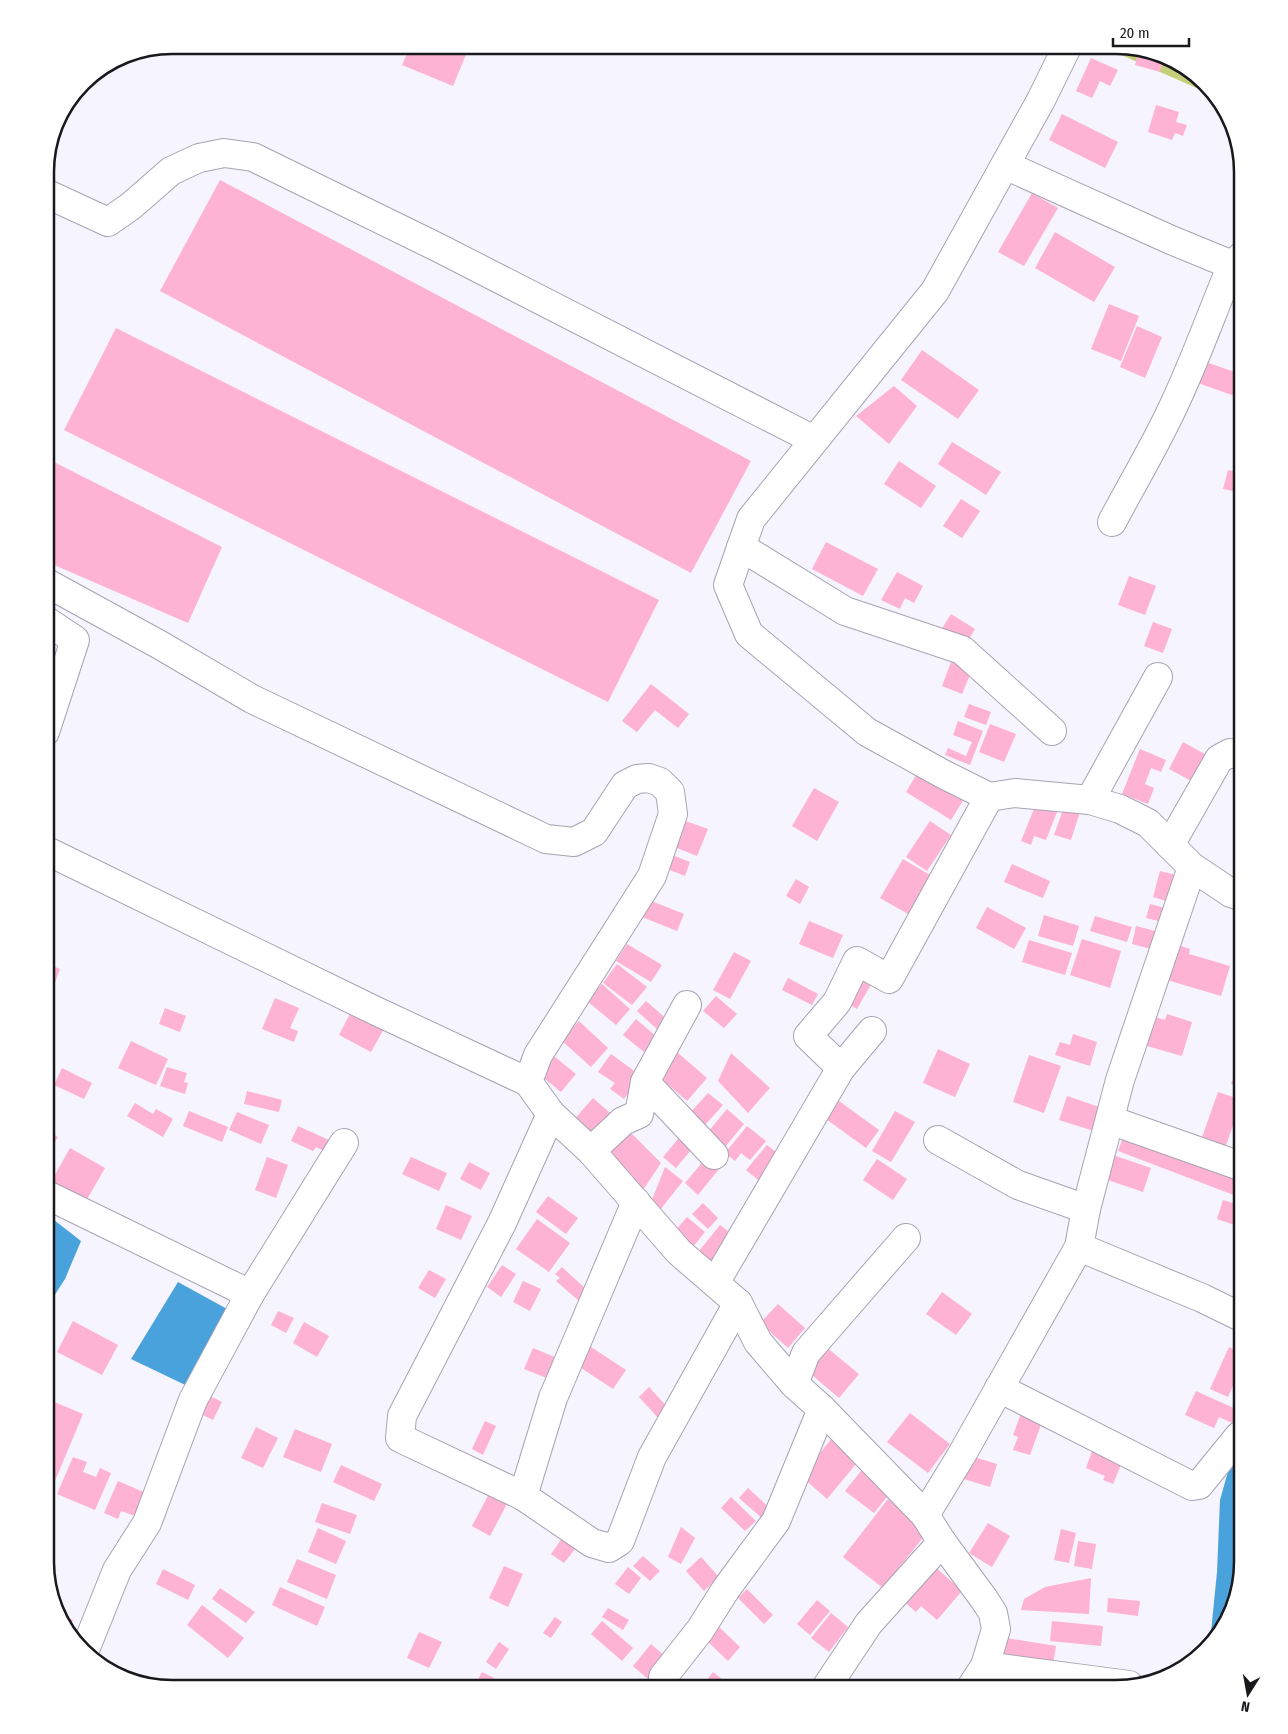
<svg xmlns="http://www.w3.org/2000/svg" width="1288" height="1734" viewBox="0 0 1288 1734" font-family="'Fira Sans Condensed',sans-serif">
  <rect width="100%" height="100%" fill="#f6f4fe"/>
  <!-- green -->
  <polygon fill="#c5cf79" points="1102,45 1124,45 1180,62 1217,97 1101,46"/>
  <!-- water -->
  <g fill="#4aa2dd">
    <polygon points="45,1213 81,1241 65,1279 45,1310"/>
    <polygon points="178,1282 238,1315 202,1393 131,1359"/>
    <polygon points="1243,1454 1243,1562 1226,1625 1210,1642 1217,1572 1220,1500 1229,1468"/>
  </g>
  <!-- building -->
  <g fill="#feb2d4">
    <polygon points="411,45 470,45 453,86 402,65"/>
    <polygon points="1139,50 1164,57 1160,72 1135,65"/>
    <polygon points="1091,58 1118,70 1110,86 1100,81 1092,98 1076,91"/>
    <polygon points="1156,105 1179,112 1176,122 1187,125 1183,136 1175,133 1172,140 1148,132"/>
    <polygon points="1062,114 1118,142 1105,168 1049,140"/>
    <polygon points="220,180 751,461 691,573 160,291"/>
    <polygon points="1032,193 1058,208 1024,266 998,252"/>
    <polygon points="1055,232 1115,267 1094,302 1035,268"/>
    <polygon points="1109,304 1139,316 1121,361 1091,349"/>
    <polygon points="1137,326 1162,337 1145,378 1120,367"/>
    <polygon points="116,328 659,600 608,702 64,430"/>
    <polygon points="922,350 979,390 958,419 901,380"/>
    <polygon points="1206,362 1243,375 1243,399 1198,383"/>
    <polygon points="894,386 917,406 889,444 856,416"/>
    <polygon points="952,442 1001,472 986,495 938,464"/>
    <polygon points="52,461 222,547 188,623 45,561 45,474"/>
    <polygon points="899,461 936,486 921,508 884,484"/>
    <polygon points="1228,470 1243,473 1243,493 1223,489"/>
    <polygon points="961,499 980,511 962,538 943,526"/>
    <polygon points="826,542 878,569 863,596 812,569"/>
    <polygon points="897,572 923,586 914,603 905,598 900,609 881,600"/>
    <polygon points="1129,576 1156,586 1145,615 1118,605"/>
    <polygon points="951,614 975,629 965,645 941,630"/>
    <polygon points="1153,622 1172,629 1163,653 1144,646"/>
    <polygon points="951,662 972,670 962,694 942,686"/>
    <polygon points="651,684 689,714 678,728 655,710 637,732 622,721"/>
    <polygon points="969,704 991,712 986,725 964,717"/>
    <polygon points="958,721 983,731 970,765 945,755 948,748 966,756 972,742 953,735"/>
    <polygon points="990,724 1016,734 1004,762 979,752"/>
    <polygon points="1183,742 1212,758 1197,784 1169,769"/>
    <polygon points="1140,749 1166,760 1161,772 1151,768 1145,784 1154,788 1148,804 1122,794"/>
    <polygon points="921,767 967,794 951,820 906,792"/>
    <polygon points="814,788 839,802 817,841 792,826"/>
    <polygon points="1036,804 1057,812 1046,840 1034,836 1031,845 1021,841"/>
    <polygon points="1064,807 1080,812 1071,840 1054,835"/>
    <polygon points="677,818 708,829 697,856 667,844"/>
    <polygon points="930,821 951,835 927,871 906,857"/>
    <polygon points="672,855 690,862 685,876 667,869"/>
    <polygon points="903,859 930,875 908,914 880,898"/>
    <polygon points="1012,864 1050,881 1043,898 1004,882"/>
    <polygon points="1160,871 1180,876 1172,903 1153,897"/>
    <polygon points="796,879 809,887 800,904 786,896"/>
    <polygon points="649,900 684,914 677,931 642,917"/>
    <polygon points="1150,904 1169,909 1166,923 1146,918"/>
    <polygon points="987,907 1026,928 1014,949 976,928"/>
    <polygon points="1044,915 1079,926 1073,946 1038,936"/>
    <polygon points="1095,916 1132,927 1127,942 1090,931"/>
    <polygon points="809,921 843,935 833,958 799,944"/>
    <polygon points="1136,926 1163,933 1158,951 1132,944"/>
    <polygon points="1082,939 1121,951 1110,988 1070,975"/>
    <polygon points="1029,940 1072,953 1065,975 1022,962"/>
    <polygon points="627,944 662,965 651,982 616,961"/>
    <polygon points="1178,945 1190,949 1189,954 1230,966 1221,996 1167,980"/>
    <polygon points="734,952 751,961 730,999 713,990"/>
    <polygon points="45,963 60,969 48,1002 45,1001"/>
    <polygon points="617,964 647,987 632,1005 603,983"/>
    <polygon points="843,964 873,981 857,1009 827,992"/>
    <polygon points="788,978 818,994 812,1005 782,990"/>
    <polygon points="602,984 630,1009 616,1025 587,1001"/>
    <polygon points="716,996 737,1014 724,1028 703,1011"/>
    <polygon points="275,998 299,1008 290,1028 298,1031 294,1042 262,1029"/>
    <polygon points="646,1001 669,1021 659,1031 637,1011"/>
    <polygon points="165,1008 186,1016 180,1032 159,1024"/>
    <polygon points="352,1010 385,1027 371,1052 339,1035"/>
    <polygon points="1167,1014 1192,1022 1182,1056 1140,1044 1149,1015 1165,1020"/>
    <polygon points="636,1019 657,1037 644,1052 623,1035"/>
    <polygon points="579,1021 608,1048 591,1067 561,1040"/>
    <polygon points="1073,1034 1097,1042 1090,1066 1055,1055 1060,1042 1070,1045"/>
    <polygon points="131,1041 168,1059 156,1085 118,1068"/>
    <polygon points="938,1049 970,1064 955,1097 923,1083"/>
    <polygon points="550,1053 576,1074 561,1092 535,1071"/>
    <polygon points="678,1053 707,1078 687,1101 658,1076"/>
    <polygon points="731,1053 770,1088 748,1113 718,1081"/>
    <polygon points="611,1054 641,1076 624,1099 610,1089 615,1083 598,1072"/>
    <polygon points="1243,1054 1243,1089 1231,1084"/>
    <polygon points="1029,1055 1061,1066 1044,1113 1013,1102"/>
    <polygon points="167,1067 187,1073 184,1082 188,1083 185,1094 160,1086"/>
    <polygon points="62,1068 92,1083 84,1099 54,1085"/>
    <polygon points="247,1091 282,1100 279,1112 244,1104"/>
    <polygon points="1218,1092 1242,1100 1224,1151 1200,1143"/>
    <polygon points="708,1093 723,1105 705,1125 690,1113"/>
    <polygon points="1067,1096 1105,1109 1097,1132 1059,1120"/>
    <polygon points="593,1098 616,1118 594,1143 571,1123"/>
    <polygon points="839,1101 879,1130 866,1148 826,1119"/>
    <polygon points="135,1103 153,1114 156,1109 173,1119 163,1137 127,1116"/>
    <polygon points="727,1109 744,1124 725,1147 708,1132"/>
    <polygon points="189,1111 228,1127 222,1142 183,1126"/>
    <polygon points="895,1111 915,1122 891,1162 872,1151"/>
    <polygon points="237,1112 269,1125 261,1144 229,1130"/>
    <polygon points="298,1126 331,1141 326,1152 316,1147 313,1151 291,1141"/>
    <polygon points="747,1126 766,1141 750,1160 741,1153 735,1161 725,1153"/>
    <polygon points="625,1127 661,1163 641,1193 599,1155"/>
    <polygon points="45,1129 58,1137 45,1158"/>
    <polygon points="1126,1129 1243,1174 1243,1187 1239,1197 1118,1151"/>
    <polygon points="683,1133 696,1144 676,1168 663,1157"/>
    <polygon points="767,1145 785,1159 763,1184 746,1170"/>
    <polygon points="70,1148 105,1168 86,1201 51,1182"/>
    <polygon points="1113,1155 1151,1168 1143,1192 1105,1179"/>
    <polygon points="267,1157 288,1165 276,1198 255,1190"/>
    <polygon points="411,1157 447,1173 439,1191 402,1174"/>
    <polygon points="706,1158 719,1169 698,1195 685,1183"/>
    <polygon points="877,1159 907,1179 893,1200 863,1180"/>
    <polygon points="469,1162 490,1173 481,1190 460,1179"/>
    <polygon points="665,1167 683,1181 660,1210 651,1202"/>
    <polygon points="548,1196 578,1218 566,1234 536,1212"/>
    <polygon points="1223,1200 1243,1206 1243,1228 1217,1219"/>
    <polygon points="703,1203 718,1218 708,1229 692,1214"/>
    <polygon points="446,1205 472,1216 461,1240 436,1229"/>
    <polygon points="687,1217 705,1232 692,1248 673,1233"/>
    <polygon points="537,1219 570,1243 549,1272 516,1249"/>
    <polygon points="720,1225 737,1238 716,1264 699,1251"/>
    <polygon points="502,1265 516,1274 501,1297 487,1287"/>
    <polygon points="562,1267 588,1291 579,1301 556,1281 560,1278 555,1274"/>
    <polygon points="429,1270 446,1279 435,1298 418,1288"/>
    <polygon points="523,1281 541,1289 530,1311 513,1302"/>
    <polygon points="942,1292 972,1314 956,1335 926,1314"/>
    <polygon points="778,1304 805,1328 788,1348 760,1323"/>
    <polygon points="278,1311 294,1318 286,1333 271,1325"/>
    <polygon points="73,1321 118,1345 102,1375 57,1352"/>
    <polygon points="304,1322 329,1336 317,1357 293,1343"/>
    <polygon points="588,1345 626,1370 613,1389 575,1364"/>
    <polygon points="825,1346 859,1374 839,1398 806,1370"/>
    <polygon points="1229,1347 1243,1354 1243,1363 1228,1397 1210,1389"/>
    <polygon points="533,1348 562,1360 554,1381 524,1369"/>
    <polygon points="649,1387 670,1410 659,1419 639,1397"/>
    <polygon points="1196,1391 1238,1410 1232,1423 1219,1417 1214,1428 1185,1415"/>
    <polygon points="202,1392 222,1402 213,1420 193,1410"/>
    <polygon points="45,1398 83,1414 49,1495 45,1493"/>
    <polygon points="1022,1411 1043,1419 1030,1455 1013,1450 1018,1437 1013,1435"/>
    <polygon points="910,1413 950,1444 928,1473 887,1442"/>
    <polygon points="485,1421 496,1426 483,1455 472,1449"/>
    <polygon points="256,1427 278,1438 263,1468 241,1458"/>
    <polygon points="295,1429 332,1444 321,1472 283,1457"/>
    <polygon points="833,1437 856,1464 827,1499 801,1476"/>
    <polygon points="1095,1443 1125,1455 1113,1484 1103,1480 1105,1476 1086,1468"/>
    <polygon points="971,1456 997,1464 990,1487 964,1479"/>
    <polygon points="73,1457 87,1462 83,1472 96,1477 100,1468 111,1473 95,1510 57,1494"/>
    <polygon points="341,1465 382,1484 374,1501 333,1482"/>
    <polygon points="861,1471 890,1493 874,1513 845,1491"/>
    <polygon points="118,1481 148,1494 138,1517 121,1511 118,1519 104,1513"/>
    <polygon points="748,1488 774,1512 765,1521 739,1498"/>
    <polygon points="491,1490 509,1500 490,1536 472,1526"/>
    <polygon points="731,1497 756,1521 745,1531 721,1508"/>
    <polygon points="888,1499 929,1530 883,1588 843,1557"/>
    <polygon points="322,1503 357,1515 350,1534 315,1522"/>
    <polygon points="988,1523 1010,1536 992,1567 969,1553"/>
    <polygon points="681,1527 695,1538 681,1564 668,1557"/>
    <polygon points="318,1528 346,1541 336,1564 308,1552"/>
    <polygon points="1061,1529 1076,1533 1069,1563 1054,1560"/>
    <polygon points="568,1530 582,1540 564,1563 551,1554"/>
    <polygon points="1078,1541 1096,1544 1092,1569 1074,1566"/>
    <polygon points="643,1556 660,1571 650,1581 633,1566"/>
    <polygon points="701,1557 719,1577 704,1591 686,1571"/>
    <polygon points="297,1559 336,1575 327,1599 287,1582"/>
    <polygon points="930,1562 962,1591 937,1620 921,1606 916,1612 899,1597"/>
    <polygon points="504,1566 523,1574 508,1607 489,1598"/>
    <polygon points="628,1567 641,1578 629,1594 615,1584"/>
    <polygon points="163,1569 195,1585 188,1600 156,1584"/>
    <polygon points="1091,1578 1089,1614 1021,1610 1024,1599 1045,1587"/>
    <polygon points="280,1587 325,1607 317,1626 272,1605"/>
    <polygon points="220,1588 255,1612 246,1623 212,1599"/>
    <polygon points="747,1589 773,1615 764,1624 738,1598"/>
    <polygon points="1108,1598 1140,1601 1138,1616 1107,1612"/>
    <polygon points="817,1600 830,1611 810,1635 797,1624"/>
    <polygon points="202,1605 244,1638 228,1658 187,1625"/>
    <polygon points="608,1608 629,1620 623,1630 602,1617"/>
    <polygon points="831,1613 848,1627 829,1652 811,1638"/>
    <polygon points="61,1615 73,1620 67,1633 66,1632"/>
    <polygon points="555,1617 562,1622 551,1638 543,1633"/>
    <polygon points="602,1621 633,1648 622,1661 591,1634"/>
    <polygon points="1052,1621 1103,1626 1101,1646 1050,1641"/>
    <polygon points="718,1626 740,1647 728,1661 705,1639"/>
    <polygon points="419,1632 442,1642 429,1668 407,1658"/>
    <polygon points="1006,1638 1056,1646 1052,1670 1002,1661"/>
    <polygon points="499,1642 509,1649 496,1669 486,1662"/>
    <polygon points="651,1644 667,1658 649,1680 633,1666"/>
    <polygon points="1002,1670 1032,1689 990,1689"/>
    <polygon points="482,1672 494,1678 488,1689 473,1689"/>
    <polygon points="713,1672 732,1687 730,1689 700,1689"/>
    <polygon points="640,1678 652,1689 631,1689"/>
  </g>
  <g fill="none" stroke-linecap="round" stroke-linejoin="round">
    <!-- minor casing -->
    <g stroke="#a7a3b3" stroke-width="30">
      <g id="minor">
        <polyline points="1068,45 1041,100 935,291 751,519 728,585 749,634 867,732 943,774 989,797 1015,793 1090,800 1120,809 1148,823 1192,867 1231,893 1243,897"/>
        <polyline points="1005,165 1171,240 1232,265 1243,255"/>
        <polyline points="45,193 108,222 131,206 171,171 199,158 224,153 253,157 437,247 814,440"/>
        <path d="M1112,522C1132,484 1155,446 1173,407C1195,361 1212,312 1232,265L1243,269"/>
        <polyline points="741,547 845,611 962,650 1052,731"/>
        <polyline points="45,732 75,640 45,620"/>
        <polyline points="1090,800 1158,677"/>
        <polyline points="1170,845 1219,759 1230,753 1243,756"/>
        <polyline points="45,850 376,1011 528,1082"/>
        <polyline points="841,1068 872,1031"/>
        <polyline points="645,1082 687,1005"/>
        <polyline points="1110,1120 1243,1167"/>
        <polyline points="938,1140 1018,1185 1086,1209"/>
        <polyline points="591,1151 623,1121 639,1114 645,1082 714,1155"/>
        <polyline points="45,1194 250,1294 193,1400 147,1523 117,1570 85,1650"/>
        <polyline points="636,1202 553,1398 523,1496 592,1543 609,1548 620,1541 652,1457 738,1303"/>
        <polyline points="1079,1247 1202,1298 1243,1318"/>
        <polyline points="715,1283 841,1068 808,1036 837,1002 857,961 889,979 989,797"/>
        <polyline points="250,1294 344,1143"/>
        <polyline points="794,1384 806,1353 906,1238"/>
        <polyline points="999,1388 1192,1486 1199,1485 1239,1436 1243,1434"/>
        <polyline points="523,1496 400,1438 402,1416 502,1223 551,1114"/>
        <polyline points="925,1515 961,1456 1079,1247 1086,1209 1120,1080 1192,867"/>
        <polyline points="985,1666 1129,1685"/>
        <polyline points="663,1677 700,1630 726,1589 776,1521 822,1409"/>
        <polyline points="825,1689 869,1623 942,1542"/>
      </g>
    </g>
    <!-- tertiary casing -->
    <g stroke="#a7a3b3" stroke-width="30">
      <polyline id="tertiary" points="45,582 160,645 252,699 546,839 574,842 594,832 625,785 637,779 649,778 660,782 670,792 673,814 652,876 538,1055 528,1082 551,1114 591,1151 679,1252 738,1303 758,1342 794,1384 822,1409 925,1515 942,1542 984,1599 993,1613 996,1629 985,1666 970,1689"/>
    </g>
    <!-- minor -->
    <use href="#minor" stroke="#fff" stroke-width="28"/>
    <!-- tertiary -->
    <use href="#tertiary" stroke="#fff" stroke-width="28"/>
  </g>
  <!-- crop -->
  <path d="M0 0H1288V1734H0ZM172 54H1116A118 118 0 0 1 1234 172V1562A118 118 0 0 1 1116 1680H172A118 118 0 0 1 54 1562V172A118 118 0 0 1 172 54Z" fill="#fff" fill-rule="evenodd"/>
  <path fill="none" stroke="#19181d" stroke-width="2.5" d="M172 54H1116A118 118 0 0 1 1234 172V1562A118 118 0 0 1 1116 1680H172A118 118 0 0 1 54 1562V172A118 118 0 0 1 172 54Z"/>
  <!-- north arrow -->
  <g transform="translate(1248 1694) rotate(191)" stroke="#ffffff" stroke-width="4" paint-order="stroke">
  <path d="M0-4L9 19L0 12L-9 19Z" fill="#19181d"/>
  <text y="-8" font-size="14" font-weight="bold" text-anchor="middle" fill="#19181d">N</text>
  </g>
  <!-- scale -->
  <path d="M1113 38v8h76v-8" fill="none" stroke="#19181d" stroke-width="2.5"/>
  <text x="1120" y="38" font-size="15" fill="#19181d" stroke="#ffffff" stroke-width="4" paint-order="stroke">20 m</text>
</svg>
